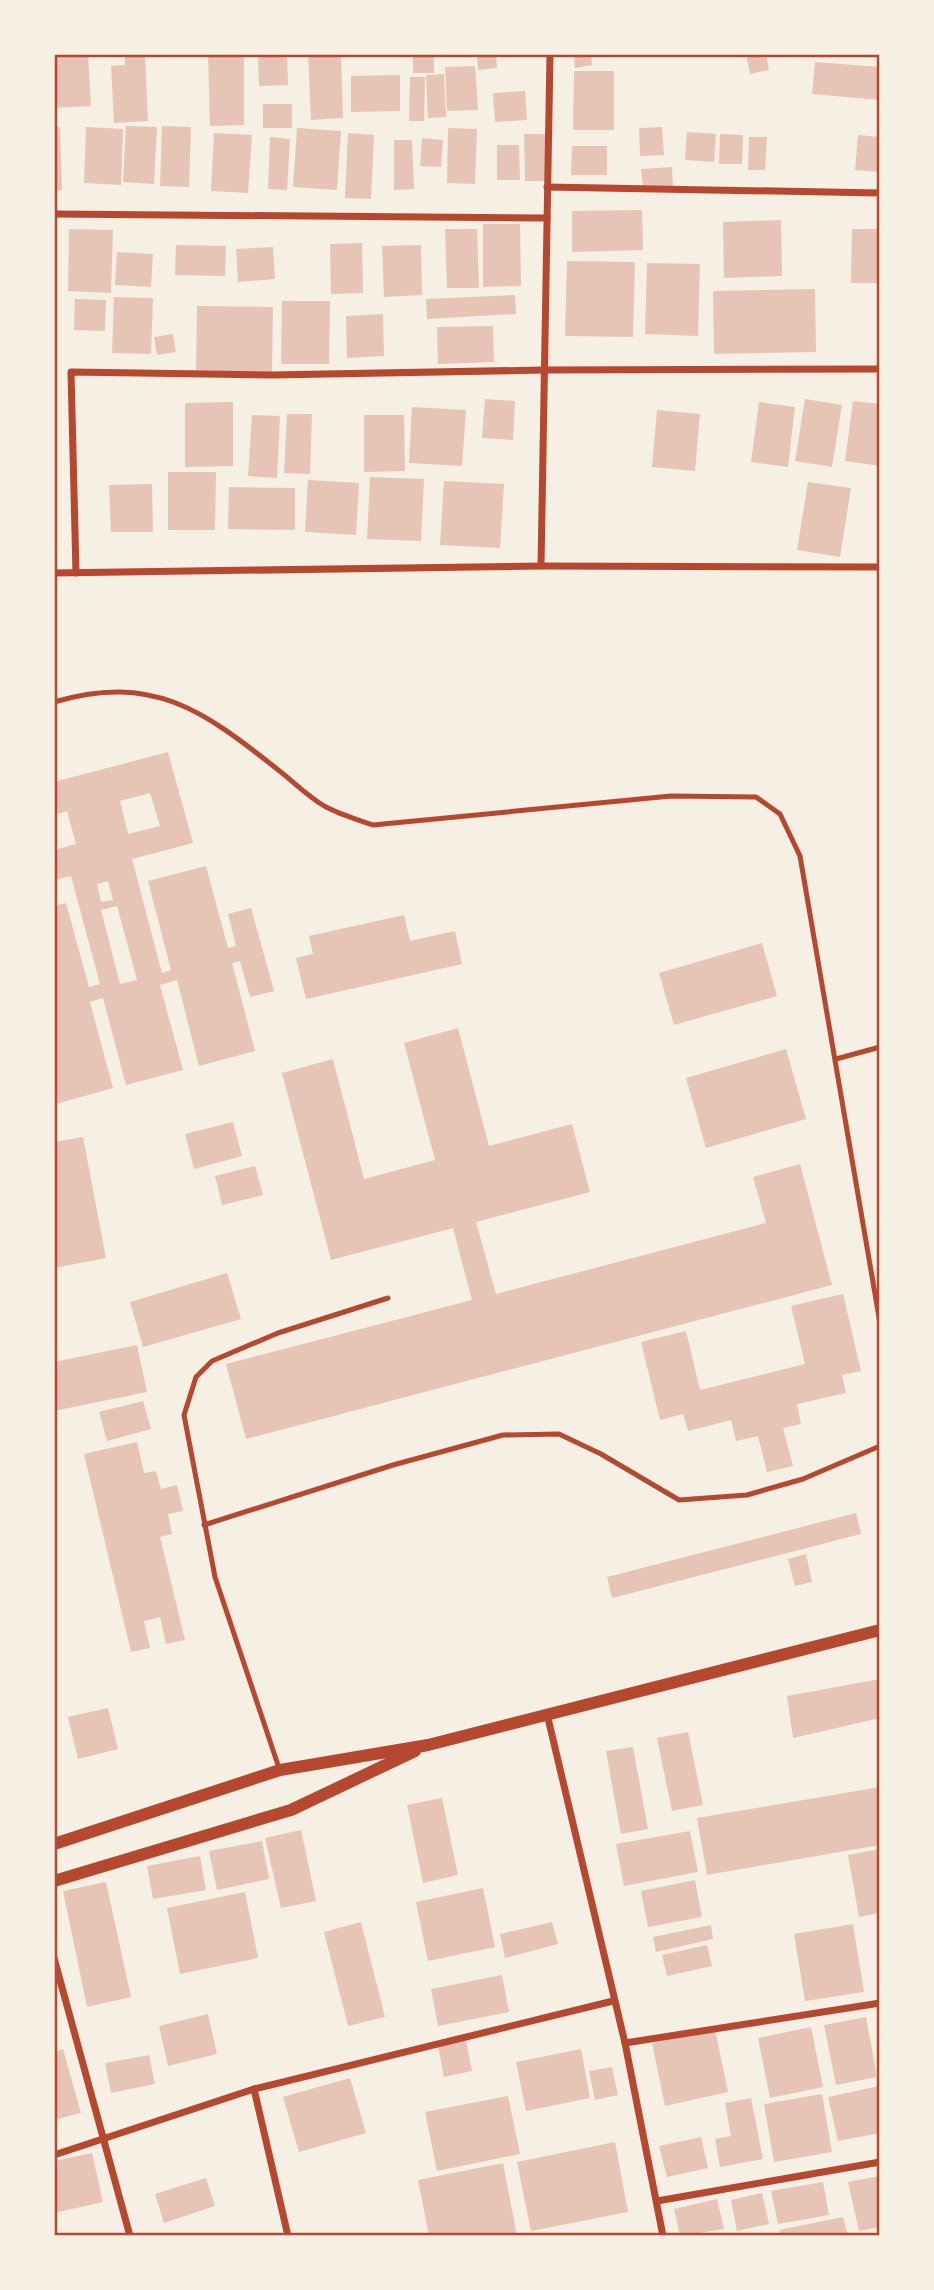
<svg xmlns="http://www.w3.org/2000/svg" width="934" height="2290" viewBox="0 0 934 2290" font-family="'Playfair Display',serif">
  <rect width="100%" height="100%" fill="#f6efe4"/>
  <!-- building -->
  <g fill="#e6c5b7" fill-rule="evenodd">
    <polygon points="54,54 88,54 91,106 54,108"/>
    <polygon points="125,54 145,54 148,121 114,123 111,66 125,65"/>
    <polygon points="208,54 244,54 244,125 210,126"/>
    <polygon points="258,54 287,54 288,85 259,86"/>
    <polygon points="308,54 341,54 343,118 311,120"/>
    <rect x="413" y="54" width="21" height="19"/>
    <polygon points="477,54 496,54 497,68 478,70"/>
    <polygon points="574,54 591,54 592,65 575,68"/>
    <polygon points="766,54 769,70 750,74 746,55"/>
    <polygon points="815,62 880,67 880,100 812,94"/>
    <polygon points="475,66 478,110 447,111 445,67"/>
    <polygon points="574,71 614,71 614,130 573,130"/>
    <polygon points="444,74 446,117 428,118 426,75"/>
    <polygon points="400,75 400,111 351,112 351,76"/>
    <polygon points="410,77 425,77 424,121 409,121"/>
    <polygon points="525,91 527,120 495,122 493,93"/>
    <rect x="263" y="104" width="29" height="24"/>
    <polygon points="126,126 157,127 154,184 123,182"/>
    <polygon points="162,126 191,127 189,187 160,186"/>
    <polygon points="60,127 62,190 54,190 54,128"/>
    <polygon points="86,127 123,129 121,185 84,183"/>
    <polygon points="662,127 664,155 640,156 639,128"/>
    <polygon points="297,128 341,131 337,190 293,187"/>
    <polygon points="448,128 477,129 475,184 447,183"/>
    <polygon points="687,132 716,134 714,162 685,160"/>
    <polygon points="214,133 252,135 248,193 211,191"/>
    <polygon points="348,133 374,135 371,199 345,198"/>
    <polygon points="524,134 546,134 548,181 525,181"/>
    <polygon points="720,134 743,135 742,164 719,164"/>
    <polygon points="858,135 880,137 880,172 855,170"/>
    <polygon points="270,137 290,139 287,190 268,189"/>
    <polygon points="749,137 767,137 765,170 748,170"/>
    <polygon points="422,138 443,140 441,167 420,166"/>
    <polygon points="394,140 412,140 414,189 394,190"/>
    <polygon points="497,145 519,145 520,180 497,180"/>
    <polygon points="572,146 607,146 607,175 571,175"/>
    <polygon points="672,167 673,186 643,188 641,169"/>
    <polygon points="642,210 643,250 572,252 572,211"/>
    <polygon points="781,220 782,276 724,278 723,222"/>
    <polygon points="483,224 520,224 521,286 483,287"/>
    <polygon points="69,229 113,230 111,293 68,291"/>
    <polygon points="445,229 477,229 479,288 447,288"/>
    <polygon points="852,229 880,229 880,283 851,283"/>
    <polygon points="362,243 363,293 331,294 330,244"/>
    <polygon points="176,245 226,246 225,276 175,275"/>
    <polygon points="421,245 422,295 384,297 382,246"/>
    <polygon points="273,247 275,279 238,282 236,249"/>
    <polygon points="117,252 153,254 151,287 115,285"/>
    <polygon points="567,261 635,262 633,337 565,336"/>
    <polygon points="647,263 700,264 698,336 645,334"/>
    <polygon points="815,289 816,352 714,354 713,291"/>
    <polygon points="515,295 516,314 427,319 426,299"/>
    <polygon points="114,297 153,298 151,354 112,353"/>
    <polygon points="75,299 106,300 105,331 74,330"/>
    <polygon points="282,301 330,301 329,364 281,364"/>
    <polygon points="197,306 273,307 272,372 196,371"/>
    <polygon points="383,314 384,356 347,358 346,316"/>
    <polygon points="493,326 494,362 438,364 437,327"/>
    <polygon points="173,334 176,352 157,355 154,337"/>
    <polygon points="485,399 515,401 513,440 482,438"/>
    <polygon points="805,399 842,405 832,467 795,461"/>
    <polygon points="853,401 880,404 880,466 845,461"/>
    <polygon points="233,402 233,466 185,467 185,403"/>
    <polygon points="759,402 795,407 788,467 751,462"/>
    <polygon points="412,407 466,410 462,466 409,463"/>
    <polygon points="657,410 700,414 695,471 652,467"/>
    <polygon points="287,414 312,414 310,474 284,473"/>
    <polygon points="252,415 280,416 277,478 248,476"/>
    <polygon points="364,415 404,415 405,471 364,472"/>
    <polygon points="168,472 216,472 215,530 168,530"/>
    <polygon points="370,477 424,479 421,541 367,539"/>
    <polygon points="308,480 359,483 356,535 305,532"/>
    <polygon points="444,481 504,484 500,548 440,545"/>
    <polygon points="808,482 851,488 840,557 797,550"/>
    <polygon points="152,484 153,532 111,532 109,485"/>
    <polygon points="229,487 295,488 295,530 228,529"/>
    <path d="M168,752L193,843L132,859L162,973L171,970L148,881L206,866L228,948L236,946L228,914L251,908L274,991L250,997L240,961L232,963L255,1051L199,1066L177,980L160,985L183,1070L126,1085L103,998L90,1002L113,1088L56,1104L54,906L66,903L89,987L100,984L71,876L54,880V850L76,844L67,811L54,815V782ZM150,793L160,826L128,834L120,801ZM108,881L113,900L101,902L97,884ZM117,906L137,980L120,984L101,910Z"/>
    <polygon points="404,915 410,941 455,931 462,964 306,999 296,958 313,954 309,936"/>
    <polygon points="762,943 777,996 674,1025 659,973"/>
    <polygon points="458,1028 489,1146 572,1124 590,1192 476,1222 496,1294 766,1223 753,1177 800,1164 832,1285 246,1439 226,1364 472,1300 453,1228 331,1260 282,1073 333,1059 364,1179 435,1160 404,1043"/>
    <polygon points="786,1049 806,1119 706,1148 686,1078"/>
    <polygon points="233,1122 242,1156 194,1169 185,1134"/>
    <polygon points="83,1137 106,1258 54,1268 54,1142"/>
    <polygon points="255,1166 263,1195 222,1205 215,1176"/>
    <polygon points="227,1273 241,1319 143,1347 130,1302"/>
    <polygon points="843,1294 861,1371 842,1375 846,1393 797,1404 801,1424 783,1428 793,1466 767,1472 758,1436 736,1441 731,1420 688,1431 683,1414 660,1420 641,1342 686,1331 700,1390 805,1364 791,1306"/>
    <polygon points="137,1345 147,1392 54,1411 54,1362"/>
    <polygon points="143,1401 151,1429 107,1441 99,1412"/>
    <polygon points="137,1442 144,1473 156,1471 161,1489 177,1485 183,1511 168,1514 172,1534 160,1537 185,1640 166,1644 160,1617 144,1621 150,1648 131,1652 84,1454"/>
    <polygon points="856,1513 861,1534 612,1598 607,1577"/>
    <polygon points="806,1554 812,1582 795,1586 788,1559"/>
    <polygon points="880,1679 880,1718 793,1738 787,1696"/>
    <polygon points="108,1708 118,1749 78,1759 68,1717"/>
    <polygon points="688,1732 703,1805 672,1811 657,1738"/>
    <polygon points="633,1747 648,1829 621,1834 606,1751"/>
    <polygon points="880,1787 880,1845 707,1875 697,1818"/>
    <polygon points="442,1798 458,1875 423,1883 407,1805"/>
    <polygon points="301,1830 316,1901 281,1908 265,1838"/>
    <polygon points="690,1831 698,1872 624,1886 616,1844"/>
    <polygon points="262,1841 269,1879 217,1890 209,1851"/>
    <polygon points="880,1849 880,1913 859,1917 848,1855"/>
    <polygon points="200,1856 206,1890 153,1899 147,1866"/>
    <polygon points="695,1880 702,1917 648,1927 641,1891"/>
    <polygon points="106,1882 131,1997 87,2007 63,1891"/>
    <polygon points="483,1888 495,1947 428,1961 416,1902"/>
    <polygon points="245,1892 258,1958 180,1974 167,1908"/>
    <polygon points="361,1922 385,2017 348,2026 324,1932"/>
    <polygon points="552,1922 558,1944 505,1958 500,1934"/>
    <polygon points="853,1924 864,1992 805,2001 794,1934"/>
    <polygon points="711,1925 713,1939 656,1952 653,1937"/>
    <polygon points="707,1945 712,1966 667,1976 662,1955"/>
    <polygon points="502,1975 509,2012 438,2026 431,1989"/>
    <polygon points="208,2014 217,2054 168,2066 159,2026"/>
    <polygon points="866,2017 877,2077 836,2085 824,2025"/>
    <polygon points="811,2027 823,2087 770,2098 758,2038"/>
    <polygon points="715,2029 728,2092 665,2106 652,2043"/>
    <polygon points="466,2040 472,2071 444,2077 438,2046"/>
    <polygon points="63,2049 81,2113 54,2120 54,2052"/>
    <polygon points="581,2049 590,2098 526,2111 516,2062"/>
    <polygon points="149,2055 155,2084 111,2093 105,2063"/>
    <polygon points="612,2067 618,2095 595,2100 589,2071"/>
    <polygon points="350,2078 366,2133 299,2152 283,2097"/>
    <polygon points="879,2086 880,2133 838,2141 828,2097"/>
    <polygon points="822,2094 832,2152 774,2162 764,2104"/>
    <polygon points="508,2096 520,2154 437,2171 425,2112"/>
    <polygon points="751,2098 763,2159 720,2167 715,2139 731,2136 725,2103"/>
    <polygon points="701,2137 708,2168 667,2177 659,2146"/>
    <polygon points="615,2142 628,2212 531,2231 517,2162"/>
    <polygon points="92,2153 103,2202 54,2213 54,2161"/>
    <polygon points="503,2163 517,2236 429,2236 418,2180"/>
    <polygon points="880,2176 880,2227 859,2231 848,2182"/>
    <polygon points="206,2178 215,2206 164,2223 155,2194"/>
    <polygon points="823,2182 829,2215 778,2224 771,2191"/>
    <polygon points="762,2193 769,2224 737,2231 731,2200"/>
    <polygon points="717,2199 724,2229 680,2236 674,2209"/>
    <polygon points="843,2217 848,2236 780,2236 779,2230"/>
  </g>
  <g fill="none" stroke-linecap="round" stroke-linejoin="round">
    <!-- service -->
    <g stroke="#b5482f" stroke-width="5">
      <path d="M54,702C152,673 203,710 277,769C293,781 310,799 328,808C342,815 358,820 373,825L671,796L756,797L780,814L800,856L880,1323"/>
      <polyline points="836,1059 880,1047"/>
      <polyline points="204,1525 393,1465 503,1435 559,1434 601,1454 679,1500 747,1495 803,1479 880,1446"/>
      <polyline points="279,1768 215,1577 184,1415 196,1377 212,1361 278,1333 388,1298"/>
    </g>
    <!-- minor -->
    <g stroke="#b5482f" stroke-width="7">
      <polyline points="547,187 880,193"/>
      <polyline points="54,214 547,218"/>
      <polyline points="541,566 550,54"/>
      <polyline points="54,573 541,566 880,567"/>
      <polyline points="76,573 71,372 272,375 544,370 880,369"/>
      <polyline points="547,1714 625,2043 663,2236"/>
      <polyline points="54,1958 130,2236"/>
      <polyline points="625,2043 880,2003"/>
      <polyline points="254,2089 288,2236"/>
      <polyline points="54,2155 254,2089 613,2001"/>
      <polyline points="657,2201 880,2162"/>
    </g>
    <!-- tertiary -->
    <g stroke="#b5482f" stroke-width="12">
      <polyline points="54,1844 280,1770 428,1745 880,1630"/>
      <polyline points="54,1881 291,1810 415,1751"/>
    </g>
  </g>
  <!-- border -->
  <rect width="934" height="2290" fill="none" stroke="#f6efe4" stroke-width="112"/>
  <rect x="56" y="56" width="822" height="2178" fill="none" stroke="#b5482f" stroke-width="2.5"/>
</svg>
